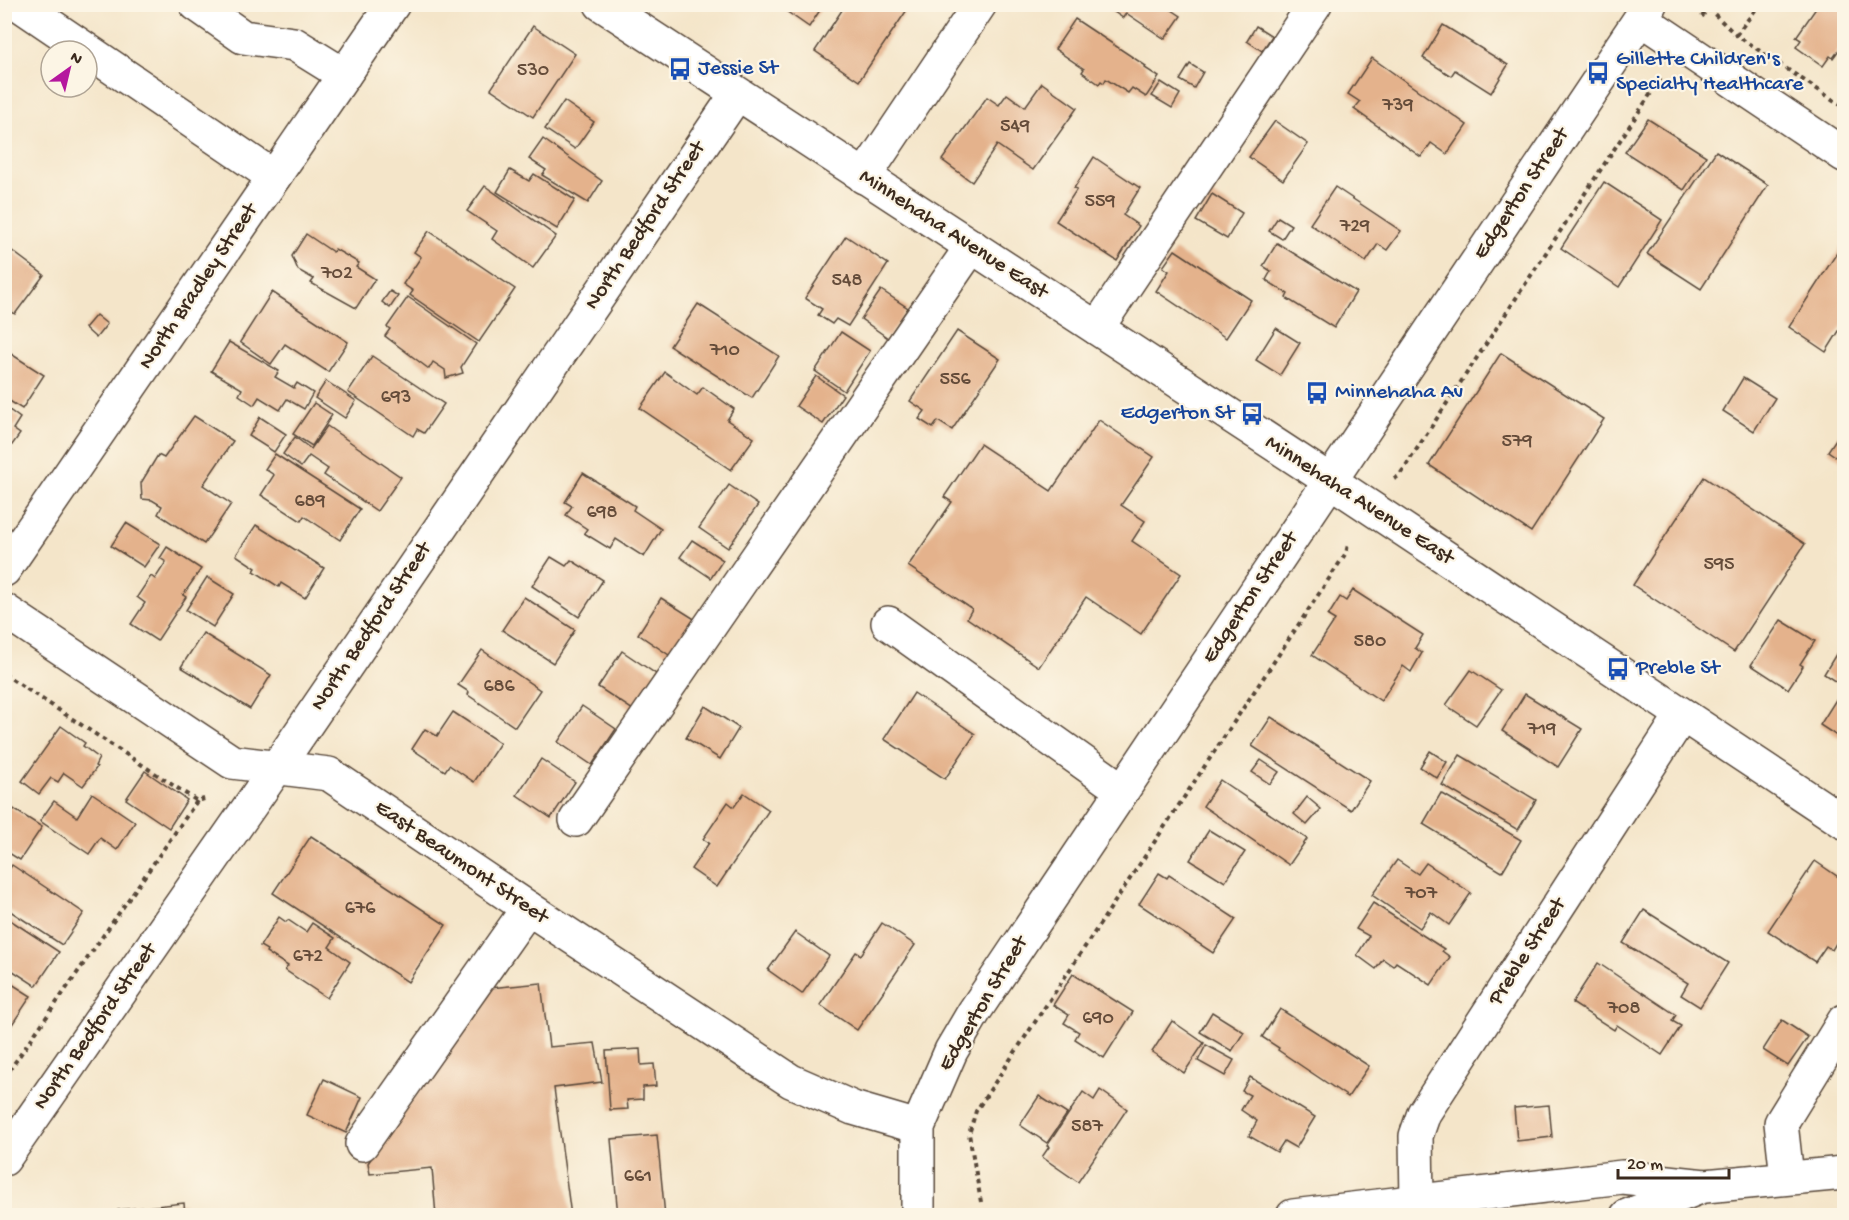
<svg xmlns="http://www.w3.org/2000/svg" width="1849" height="1220" viewBox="0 0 1849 1220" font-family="'Gochi Hand',sans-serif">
  <rect width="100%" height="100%" fill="#fcf5e5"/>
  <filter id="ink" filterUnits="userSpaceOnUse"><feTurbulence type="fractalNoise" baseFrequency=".0167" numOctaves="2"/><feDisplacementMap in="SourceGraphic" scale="12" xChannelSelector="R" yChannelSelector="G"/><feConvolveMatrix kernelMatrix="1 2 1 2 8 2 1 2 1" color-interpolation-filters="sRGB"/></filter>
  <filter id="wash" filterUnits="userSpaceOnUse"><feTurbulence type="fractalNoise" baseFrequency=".008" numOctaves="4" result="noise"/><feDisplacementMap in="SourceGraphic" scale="24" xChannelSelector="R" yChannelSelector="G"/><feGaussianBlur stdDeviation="1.35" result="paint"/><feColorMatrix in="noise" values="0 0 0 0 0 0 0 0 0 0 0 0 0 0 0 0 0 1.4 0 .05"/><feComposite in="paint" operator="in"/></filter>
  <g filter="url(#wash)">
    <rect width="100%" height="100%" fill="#f4e5c9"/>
    <g id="blocks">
      <!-- building -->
      <g fill="#e4b28c">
        <polygon points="776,4 824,4 809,27"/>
        <polygon points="846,4 911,4 859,81 815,51"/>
        <polygon points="1102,4 1169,4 1174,8 1172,10 1181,16 1165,39 1126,13 1123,18"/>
        <polygon points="1819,4 1844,4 1844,43 1833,58 1830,56 1823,66 1796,47 1801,40 1796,37"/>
        <polygon points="1075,19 1146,66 1145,68 1159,77 1146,97 1132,88 1128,93 1106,79 1104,83 1101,81 1099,84 1082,72 1084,69 1055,49"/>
        <polygon points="1443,25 1508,65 1491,93 1455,70 1451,76 1423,58"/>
        <polygon points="533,26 575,54 533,117 491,89"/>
        <polygon points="1256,26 1272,36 1262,51 1247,41"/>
        <polygon points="1372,58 1467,125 1447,154 1431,143 1421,157 1354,109 1360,102 1348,94"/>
        <polygon points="1190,64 1203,72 1194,88 1180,80"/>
        <polygon points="1161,82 1180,94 1172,108 1152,96"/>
        <polygon points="1042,83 1077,108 1033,170 997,145 972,182 942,160 987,97 999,105 1007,94 1025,107"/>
        <polygon points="564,101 594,122 575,149 545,129"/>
        <polygon points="1648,119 1706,156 1684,190 1625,152"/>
        <polygon points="1275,121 1308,144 1283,180 1249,157"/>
        <polygon points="543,139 602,181 588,203 542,175 546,170 529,159"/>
        <polygon points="1716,151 1768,185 1701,289 1647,254"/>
        <polygon points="1094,157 1140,188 1123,215 1139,226 1117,261 1056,221 1077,189 1074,188"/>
        <polygon points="510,170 529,181 534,174 575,200 557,229 497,192"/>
        <polygon points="1604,182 1662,220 1619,287 1561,248"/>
        <polygon points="485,186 556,236 533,268 492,239 497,231 467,211"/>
        <polygon points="1335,187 1401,231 1387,250 1378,244 1366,262 1310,224"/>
        <polygon points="1212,194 1242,213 1227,239 1196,221"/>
        <polygon points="1278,217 1291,225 1282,239 1269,231"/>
        <polygon points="429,231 515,289 479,342 410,295 413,291 403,284 421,257 414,252"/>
        <polygon points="306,234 333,252 335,249 359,263 356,267 375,279 356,308 311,283 314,279 298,270 292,256"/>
        <polygon points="846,236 888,264 848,326 836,319 832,324 818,315 822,309 805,298"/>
        <polygon points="1844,242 1844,323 1826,352 1789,327"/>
        <polygon points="1277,243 1356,292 1334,328 1286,298 1288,294 1266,280 1271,271 1263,266"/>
        <polygon points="11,250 44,275 15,314 4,307 4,258"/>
        <polygon points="1175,250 1251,300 1226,338 1156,291 1169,271 1163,267"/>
        <polygon points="881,290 908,308 888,338 861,319"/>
        <polygon points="390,291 398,296 390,308 382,302"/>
        <polygon points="272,292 348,342 328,372 285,344 271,364 240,342"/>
        <polygon points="408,297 476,344 461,367 463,373 446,378 445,370 433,362 429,369 385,336 390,329 387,327"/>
        <polygon points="698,304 779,356 752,398 670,346"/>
        <polygon points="96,315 107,324 96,338 85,328"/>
        <polygon points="1276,328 1300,343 1280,375 1256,360"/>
        <polygon points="957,331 1000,359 952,430 938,421 933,428 919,419 925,411 910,401"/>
        <polygon points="841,332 870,351 844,391 815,371"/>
        <polygon points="229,342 279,371 275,377 294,388 297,383 313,393 304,409 287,399 280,410 259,397 254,405 239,395 242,389 211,371"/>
        <polygon points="8,352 44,375 22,409 5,398 5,358"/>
        <polygon points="1501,353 1604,419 1531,532 1429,465"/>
        <polygon points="372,356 444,404 424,433 417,429 413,436 348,392"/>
        <polygon points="665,372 697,395 703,387 734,409 727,420 754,438 731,470 640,408"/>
        <polygon points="816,376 843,395 823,424 796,406"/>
        <polygon points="1743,378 1775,398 1754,431 1723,411"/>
        <polygon points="326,381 356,401 345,418 315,398"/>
        <polygon points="314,403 332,415 312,446 293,434"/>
        <polygon points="4,406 20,418 13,429 20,434 4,456"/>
        <polygon points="194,416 233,441 203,485 231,504 204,544 158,514 162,506 152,500 142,499 141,483 158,455 164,458"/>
        <polygon points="260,417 286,434 274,452 249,436"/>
        <polygon points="1099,420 1154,457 1121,505 1145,521 1132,541 1181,574 1141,634 1086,597 1039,667 967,618 972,609 908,566 952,502 944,497 980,444 1051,491"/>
        <polygon points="327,426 401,477 377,511 324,475 328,469 309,456 301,467 283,454 295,437 311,449"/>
        <polygon points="1844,427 1844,462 1828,451"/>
        <polygon points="275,454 360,509 340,540 304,516 301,521 261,495 274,475 265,469"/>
        <polygon points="583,473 635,506 633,510 661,529 644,557 616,539 610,549 584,533 587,529 566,515 572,506 565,502"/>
        <polygon points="1704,477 1805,544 1734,652 1633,585"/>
        <polygon points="729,485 758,505 728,548 699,528"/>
        <polygon points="126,523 160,544 144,567 111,546"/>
        <polygon points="256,525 324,568 305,598 281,583 279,587 254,571 256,568 236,555"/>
        <polygon points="692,540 723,560 711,578 680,557"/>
        <polygon points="167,547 201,569 183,595 186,597 157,641 131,624 145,603 137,597 151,576 155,579 166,562 160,558"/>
        <polygon points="551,557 566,566 571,560 603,580 579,617 532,586"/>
        <polygon points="207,577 234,594 213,627 186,610"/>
        <polygon points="1353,590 1423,635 1415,648 1422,653 1411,672 1403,666 1381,701 1312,655 1335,620 1328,616 1340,597 1346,601"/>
        <polygon points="524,597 575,630 553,663 502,630"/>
        <polygon points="661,598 696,620 672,657 638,634"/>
        <polygon points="1781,620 1815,641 1800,664 1803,666 1788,689 1751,665"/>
        <polygon points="203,633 271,675 250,709 181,667"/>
        <polygon points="1844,641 1844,737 1843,740 1820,725 1844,687 1824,674"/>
        <polygon points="482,650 540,690 515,727 468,695 469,692 458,685"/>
        <polygon points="622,651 656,674 633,710 598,687"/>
        <polygon points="1471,670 1501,690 1476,725 1446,705"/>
        <polygon points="914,693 975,734 945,779 884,739"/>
        <polygon points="1525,694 1582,729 1558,767 1502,731"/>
        <polygon points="582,706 616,729 592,765 558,742"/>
        <polygon points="705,706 739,728 720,759 686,738"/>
        <polygon points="453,712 500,743 474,782 449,765 445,771 412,749 425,729 437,736"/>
        <polygon points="1271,717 1370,781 1351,810 1252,746"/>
        <polygon points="61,726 85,743 83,746 99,758 95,766 97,767 83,786 64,773 58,782 51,778 39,794 22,781"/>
        <polygon points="1430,751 1447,762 1437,778 1420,767"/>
        <polygon points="1460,755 1536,800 1518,830 1442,785"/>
        <polygon points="541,759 575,782 551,818 517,795"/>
        <polygon points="1261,760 1279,772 1270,784 1252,772"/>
        <polygon points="145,771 187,800 169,828 126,799"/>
        <polygon points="1220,780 1307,839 1289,865 1203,806"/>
        <polygon points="92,793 135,822 117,850 100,838 89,854 40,821 54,801 77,817"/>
        <polygon points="744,793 769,810 717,887 691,869 709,843 703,839 728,802 734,807"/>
        <polygon points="1441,793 1521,840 1502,872 1423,824"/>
        <polygon points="1307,797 1321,809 1307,825 1294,814"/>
        <polygon points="4,803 42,827 20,860 4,850"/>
        <polygon points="1209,830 1245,852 1225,882 1190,860"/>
        <polygon points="311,836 446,925 408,982 273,893"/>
        <polygon points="1397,860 1418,874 1426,863 1471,893 1449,925 1431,912 1420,928 1372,895"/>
        <polygon points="1815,861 1844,881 1844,930 1832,950 1826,946 1815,962 1768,931"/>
        <polygon points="12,865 84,913 62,945 4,907 4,877"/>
        <polygon points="1159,873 1167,878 1169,875 1236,919 1213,953 1139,904"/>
        <polygon points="1373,903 1444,949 1442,951 1450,957 1431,985 1396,962 1393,966 1383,959 1376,969 1357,955 1369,936 1356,929"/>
        <polygon points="1644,910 1728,963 1700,1007 1681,995 1688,983 1623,943"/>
        <polygon points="4,916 59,952 36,986 4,965"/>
        <polygon points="279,917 286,922 288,920 306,932 312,923 335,938 329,947 350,962 327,998 285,970 288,966 266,952 267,950 260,946"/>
        <polygon points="882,923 915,945 857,1030 820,1005 856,952 861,955"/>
        <polygon points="795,932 829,956 802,994 768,970"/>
        <polygon points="1598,963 1676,1015 1672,1021 1681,1026 1662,1055 1617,1025 1614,1030 1572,1003"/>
        <polygon points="1073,974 1133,1012 1104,1058 1075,1039 1079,1032 1064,1023 1069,1015 1053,1005"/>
        <polygon points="4,979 31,996 11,1026 4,1021"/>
        <polygon points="541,983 549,1047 595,1043 602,1082 554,1088 571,1216 436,1216 432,1168 370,1174 368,1163 490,988"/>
        <polygon points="1280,1009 1369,1066 1348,1097 1306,1069 1278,1050 1279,1048 1262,1037"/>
        <polygon points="1212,1012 1244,1032 1232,1051 1200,1032"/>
        <polygon points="1782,1020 1808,1037 1788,1066 1763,1050"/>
        <polygon points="1172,1021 1204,1043 1184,1073 1152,1052"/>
        <polygon points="1206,1045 1234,1060 1225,1076 1198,1061"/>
        <polygon points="640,1049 641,1065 654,1064 656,1086 643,1087 643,1099 627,1100 628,1109 610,1110 606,1051"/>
        <polygon points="1250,1077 1315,1117 1296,1148 1284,1141 1277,1152 1249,1136 1257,1121 1241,1110 1250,1095 1242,1091"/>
        <polygon points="324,1079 362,1097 346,1133 307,1115"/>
        <polygon points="1100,1090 1127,1109 1078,1182 1042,1157 1049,1147 1047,1146 1083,1092 1094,1100"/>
        <polygon points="1039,1096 1067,1114 1047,1143 1020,1125"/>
        <polygon points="1549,1105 1552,1137 1517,1141 1514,1108"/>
        <polygon points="657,1135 665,1216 618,1216 611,1139"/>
        <polygon points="184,1203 185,1216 119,1216 118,1210"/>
      </g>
    </g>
  </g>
  <g filter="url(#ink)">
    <use href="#blocks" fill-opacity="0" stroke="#574638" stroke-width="1.5"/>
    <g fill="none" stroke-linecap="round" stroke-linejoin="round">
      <!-- minor casing -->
      <g stroke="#574638" stroke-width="36">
        <g id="minor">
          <polyline points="19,4 274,177"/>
          <polyline points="196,4 243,37 294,44 344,75"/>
          <polyline points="601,4 1329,480 1844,822"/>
          <polyline points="1641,19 1844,155"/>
          <polyline points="864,177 980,4"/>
          <polyline points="1097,328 1315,4"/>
          <polyline points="4,570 393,4"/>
          <polyline points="4,610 232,762 329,774 528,908 791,1081 853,1108 918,1127"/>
          <polyline points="888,623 1122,790"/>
          <polyline points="576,820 972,246"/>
          <polyline points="362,1144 528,908"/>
          <polyline points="4,1159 277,767 737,94"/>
          <polyline points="1787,1177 1781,1123 1844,1021"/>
          <polyline points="1417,1202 1416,1136 1424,1113 1682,715"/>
          <polyline points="918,1216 918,1127 951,1051 974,1012 1650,4"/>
          <polyline points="1293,1216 1622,1177 1705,1186 1844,1173"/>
          <polyline points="1627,1216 1698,1188"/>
        </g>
      </g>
      <!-- path -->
      <g stroke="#574638" stroke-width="4" stroke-dasharray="4.5 4.5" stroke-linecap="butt">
        <polyline points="1708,8 1736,35 1844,107"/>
        <polyline points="1702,17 1710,4"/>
        <polyline points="1736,35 1760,4"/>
        <polyline points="1394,479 1399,476 1663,75"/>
        <polyline points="4,674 197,801 208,798"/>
        <polyline points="4,1078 197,801"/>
        <polyline points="981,1202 969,1134 976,1111 1346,553 1348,545"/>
      </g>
      <!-- minor -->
      <use href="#minor" stroke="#fff" stroke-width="33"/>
    </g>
  </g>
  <!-- icons -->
  <defs>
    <g id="bus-bare" transform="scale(1.8)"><path d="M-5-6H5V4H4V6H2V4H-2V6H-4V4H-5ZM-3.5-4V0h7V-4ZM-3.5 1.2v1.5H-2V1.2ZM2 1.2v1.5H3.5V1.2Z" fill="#1a4fb4" stroke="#fcf5e5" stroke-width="2.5" paint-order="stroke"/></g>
  </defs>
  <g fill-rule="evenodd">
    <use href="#bus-bare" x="680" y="69"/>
    <use href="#bus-bare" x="1598" y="73"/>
    <use href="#bus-bare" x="1317" y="393"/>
    <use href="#bus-bare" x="1252" y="414"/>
    <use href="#bus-bare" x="1618" y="669"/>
  </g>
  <g text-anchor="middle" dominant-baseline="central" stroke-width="4.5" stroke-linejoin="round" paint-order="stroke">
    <!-- number labels -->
    <g font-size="20" fill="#654c3a">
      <text x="533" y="71">530</text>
      <text x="1398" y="106">739</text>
      <text x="1015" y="127">549</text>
      <text x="1100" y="202">559</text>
      <text x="1355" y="227">729</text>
      <text x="337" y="274">702</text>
      <text x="847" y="281">548</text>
      <text x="725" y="351">710</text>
      <text x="955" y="380">556</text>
      <text x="396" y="398">693</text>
      <text x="1517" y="442">579</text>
      <text x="310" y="502">689</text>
      <text x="602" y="513">698</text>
      <text x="1719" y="565">595</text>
      <text x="1370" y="642">580</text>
      <text x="499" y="687">686</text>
      <text x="1542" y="730">719</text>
      <text x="1421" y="894">707</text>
      <text x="360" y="909">676</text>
      <text x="308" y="957">672</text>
      <text x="1624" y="1009">708</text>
      <text x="1098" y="1019">690</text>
      <text x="1087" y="1127">587</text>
      <text x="638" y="1177">661</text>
    </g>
    <!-- transit labels -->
    <g font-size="22" fill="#164399" stroke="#fcf5e5" text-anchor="start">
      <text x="1616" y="60">Gillette Children's<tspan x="1616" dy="25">Specialty Healthcare</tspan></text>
      <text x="698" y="69">Jessie St</text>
      <text x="1335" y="393">Minnehaha Av</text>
      <text x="1234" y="414" text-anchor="end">Edgerton St</text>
      <text x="1636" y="669">Preble St</text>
    </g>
    <!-- street labels -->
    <g font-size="22" fill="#3b2a1e" stroke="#fcf5e5">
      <text transform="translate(1522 194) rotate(-56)">Edgerton Street</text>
      <text transform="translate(646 226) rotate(-56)">North Bedford Street</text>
      <text transform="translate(953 235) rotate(33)">Minnehaha Avenue East</text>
      <text transform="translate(199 287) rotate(-56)">North Bradley Street</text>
      <text transform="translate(1359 501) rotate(33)">Minnehaha Avenue East</text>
      <text transform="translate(1251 598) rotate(-56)">Edgerton Street</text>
      <text transform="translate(372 627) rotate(-56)">North Bedford Street</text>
      <text transform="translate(461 863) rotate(34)">East Beaumont Street</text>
      <text transform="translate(1528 952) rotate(-57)">Preble Street</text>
      <text transform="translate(984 1004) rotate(-59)">Edgerton Street</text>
      <text transform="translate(96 1027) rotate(-55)">North Bedford Street</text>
    </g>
  </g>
  <!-- margin -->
  <rect width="1849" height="1220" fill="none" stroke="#fcf5e5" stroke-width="24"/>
  <!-- north arrow -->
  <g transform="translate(69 69) rotate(34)"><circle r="28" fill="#fcf5e5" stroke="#afa495" stroke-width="1.5"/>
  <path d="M0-4.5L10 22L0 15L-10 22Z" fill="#b5179e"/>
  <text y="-9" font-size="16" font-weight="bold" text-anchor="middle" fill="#3b2a1e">N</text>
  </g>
  <!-- scale -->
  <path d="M1618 1169v9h111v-9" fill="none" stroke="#3b2a1e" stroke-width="3"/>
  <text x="1627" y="1169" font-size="18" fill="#3b2a1e" stroke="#fcf5e5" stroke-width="4.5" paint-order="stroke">20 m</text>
</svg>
